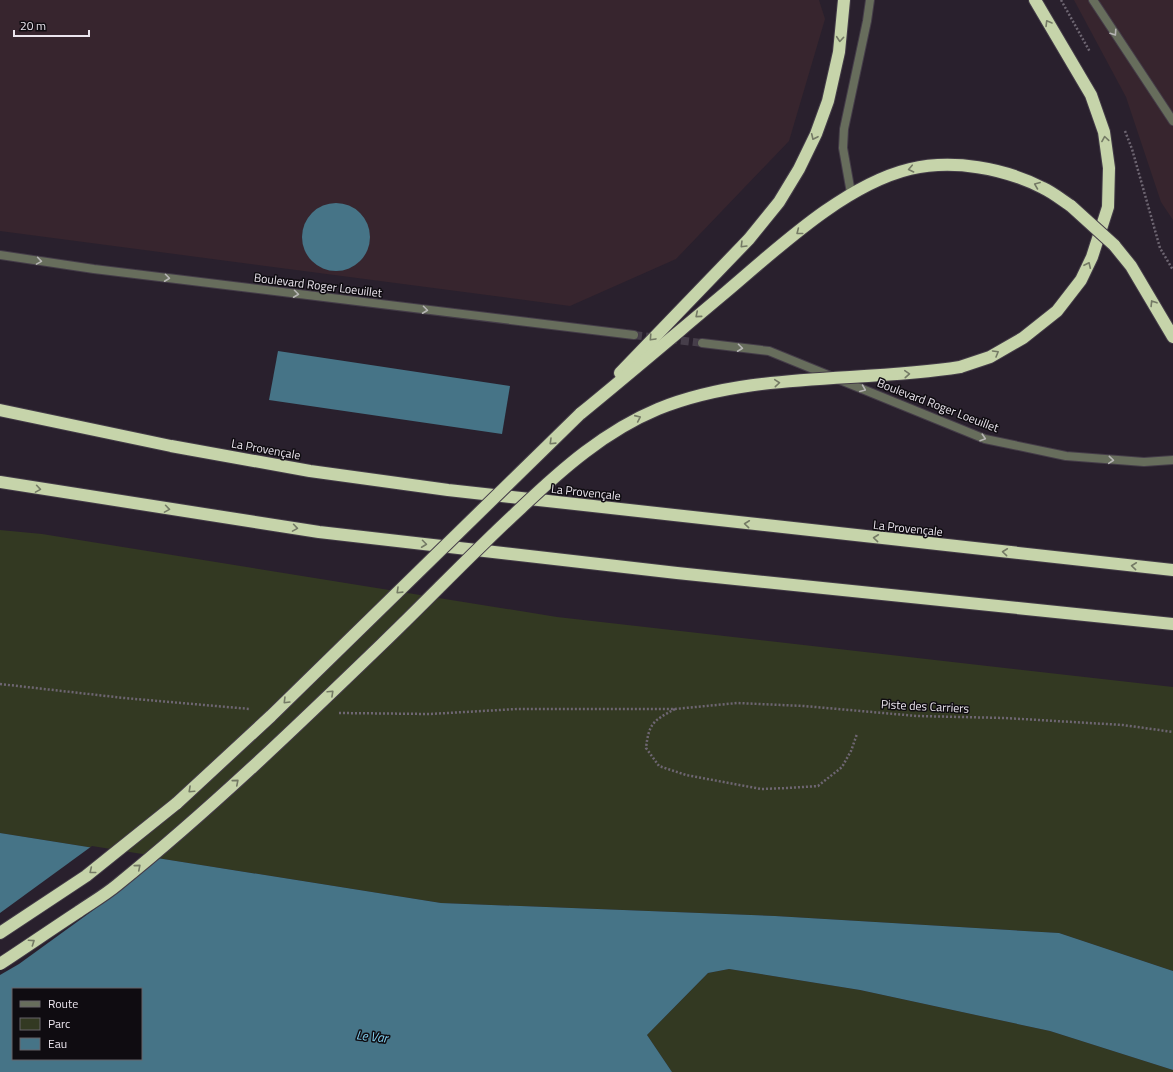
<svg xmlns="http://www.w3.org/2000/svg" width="1173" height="1072" viewBox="0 0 1173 1072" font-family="'Titillium Web',sans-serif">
  <rect width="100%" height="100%" fill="#29202d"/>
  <!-- industrial -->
  <g fill="#37252e">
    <polygon points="0,0 819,0 825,19 789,141 676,259 570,306 0,231"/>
    <polygon points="1074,0 1173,0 1173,220 1161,202 1126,97"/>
  </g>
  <!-- green -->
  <g fill="#333922">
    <polygon points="0,530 42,534 557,617 1173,687 1173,971 1059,933 775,916 441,903 0,833"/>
    <polygon points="729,969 860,990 1050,1031 1173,1070 1173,1072 672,1072 647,1035 708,973"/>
  </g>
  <!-- water -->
  <g fill="#467487" fill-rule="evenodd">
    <circle cx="336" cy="237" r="34"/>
    <polygon points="278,351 510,386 502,434 269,400"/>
    <path d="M0,833L441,903L775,916L1059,933L1173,971V1070L1050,1031L860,990L729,969L708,973L647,1035L672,1072H0ZM13,989H141V1059H13Z"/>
  </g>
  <!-- pier -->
  <polygon fill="#29202d" points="92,846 161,857 99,906 19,964 0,975 0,913"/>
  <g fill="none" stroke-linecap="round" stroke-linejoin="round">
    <!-- street-tunnel -->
    <g stroke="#463e4a" stroke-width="8" stroke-dasharray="8 4" stroke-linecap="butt">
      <polyline points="634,335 657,338"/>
      <polyline points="669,339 702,343"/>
    </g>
    <!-- lane casing -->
    <g stroke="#443c48" stroke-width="10">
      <polyline id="lane" points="851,193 843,148 844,129 867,21 870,0"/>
    </g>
    <!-- street casing -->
    <g stroke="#443c48" stroke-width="10">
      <g id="street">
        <polyline points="1093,0 1173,121"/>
        <polyline points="0,255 94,269 634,335"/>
        <polyline points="702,343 769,351 985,439 1066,456 1144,462 1173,460"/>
      </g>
    </g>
    <!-- highway casing -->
    <g stroke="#443c48" stroke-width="14">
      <g id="highway">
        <polyline points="1114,245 1131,266 1173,337"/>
        <polyline points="960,367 990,357 1023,338 1057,311 1081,280 1092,257 1108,207 1109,168 1104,132 1091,95 1035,0"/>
        <polyline points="620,373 749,239 779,202 799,169 816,134 828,101 839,52 844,0"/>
        <polyline points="0,410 171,446 310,471 448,490 1173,570"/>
        <path d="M580,414C629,374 677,333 726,292C778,248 844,185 910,169C953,159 1004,168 1043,188C1052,192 1062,200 1071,206"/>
        <polyline points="0,482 319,532 677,573 1173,624"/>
        <polyline points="0,933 86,876 177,803"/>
      </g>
    </g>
    <!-- path -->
    <g stroke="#6e6672" stroke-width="2.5" stroke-dasharray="2 2" stroke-linecap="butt">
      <polyline points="1061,0 1090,52"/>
      <polyline points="1125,131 1132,149 1160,248 1173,270"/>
      <polyline points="0,684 124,698 250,709"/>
      <path d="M675,709C653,721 649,723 646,748L659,766L686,775L761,789L788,788L818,786L842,767L851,751L857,734"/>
      <polyline points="339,713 430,714 517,709 675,709 737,703 804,706 917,716 1005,718 1123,725 1173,732"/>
    </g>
    <!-- lane -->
    <use href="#lane" stroke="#676d5c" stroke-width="8"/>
    <!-- street -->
    <use href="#street" stroke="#676d5c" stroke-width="8"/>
    <!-- highway -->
    <use href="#highway" stroke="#c6d4aa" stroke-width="12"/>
    <!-- highway-bridge casing -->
    <g stroke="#443c48" stroke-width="14" stroke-linecap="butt">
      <g id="highway-bridge">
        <polyline points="1071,206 1114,245"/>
        <polyline points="177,803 271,716 580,414"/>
        <path d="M0,964C26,947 52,929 78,912C91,903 105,895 117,885C210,810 296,727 382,644C429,599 473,552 521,508C562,469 605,431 658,409C752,371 860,383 960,367"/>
      </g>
    </g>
    <!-- highway-bridge -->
    <use href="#highway-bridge" stroke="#c6d4aa" stroke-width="12"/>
  </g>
  <!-- one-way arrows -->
  <defs><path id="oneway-chevron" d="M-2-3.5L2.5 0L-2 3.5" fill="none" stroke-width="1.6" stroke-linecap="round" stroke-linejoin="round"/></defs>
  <g stroke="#747a65">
    <use href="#oneway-chevron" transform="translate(1048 23) rotate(-121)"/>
    <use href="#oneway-chevron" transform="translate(840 39) rotate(95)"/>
    <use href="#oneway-chevron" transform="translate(814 137) rotate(115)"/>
    <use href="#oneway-chevron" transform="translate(1105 139) rotate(-99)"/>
    <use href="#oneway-chevron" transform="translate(911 169) rotate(168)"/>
    <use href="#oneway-chevron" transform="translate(1037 185) rotate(-158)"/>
    <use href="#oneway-chevron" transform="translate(799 232) rotate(142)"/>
    <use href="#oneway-chevron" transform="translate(743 245) rotate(135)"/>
    <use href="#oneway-chevron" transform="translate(1088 265) rotate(-65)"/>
    <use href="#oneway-chevron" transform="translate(1153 303) rotate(-122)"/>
    <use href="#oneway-chevron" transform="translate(698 315) rotate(140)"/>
    <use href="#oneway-chevron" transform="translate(652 338) rotate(133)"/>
    <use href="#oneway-chevron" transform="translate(996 353) rotate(-30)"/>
    <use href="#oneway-chevron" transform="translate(907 374) rotate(-4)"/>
    <use href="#oneway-chevron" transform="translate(777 383) rotate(-5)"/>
    <use href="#oneway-chevron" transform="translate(638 418) rotate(-24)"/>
    <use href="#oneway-chevron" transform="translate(552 442) rotate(136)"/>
    <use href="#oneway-chevron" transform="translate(38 489) rotate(9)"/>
    <use href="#oneway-chevron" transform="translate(167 509) rotate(9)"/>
    <use href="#oneway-chevron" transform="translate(747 524) rotate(-174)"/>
    <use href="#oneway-chevron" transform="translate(295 528) rotate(9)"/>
    <use href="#oneway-chevron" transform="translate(876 538) rotate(-174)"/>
    <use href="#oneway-chevron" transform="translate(424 544) rotate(7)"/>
    <use href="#oneway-chevron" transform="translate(1005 552) rotate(-174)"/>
    <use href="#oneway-chevron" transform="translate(1134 566) rotate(-174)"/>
    <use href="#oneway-chevron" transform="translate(399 591) rotate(136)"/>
    <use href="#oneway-chevron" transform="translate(331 693) rotate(-43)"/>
    <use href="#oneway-chevron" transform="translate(286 701) rotate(135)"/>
    <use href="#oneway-chevron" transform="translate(236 782) rotate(-41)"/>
    <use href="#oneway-chevron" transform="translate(191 790) rotate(137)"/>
    <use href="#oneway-chevron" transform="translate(138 867) rotate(-41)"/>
    <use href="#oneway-chevron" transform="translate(92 871) rotate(141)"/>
    <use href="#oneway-chevron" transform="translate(32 942) rotate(-34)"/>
  </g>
  <g stroke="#b6b5b4">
    <use href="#oneway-chevron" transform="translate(1114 33) rotate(56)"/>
    <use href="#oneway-chevron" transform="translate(39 261) rotate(9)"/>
    <use href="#oneway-chevron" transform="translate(167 278) rotate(7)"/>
    <use href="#oneway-chevron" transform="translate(296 294) rotate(7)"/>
    <use href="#oneway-chevron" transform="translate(425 310) rotate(7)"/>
    <use href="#oneway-chevron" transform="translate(740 348) rotate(7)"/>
    <use href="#oneway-chevron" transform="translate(863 389) rotate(22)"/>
    <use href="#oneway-chevron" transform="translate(983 438) rotate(18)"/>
    <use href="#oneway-chevron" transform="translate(1111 460) rotate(5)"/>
  </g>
  <g text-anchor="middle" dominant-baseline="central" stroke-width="3" stroke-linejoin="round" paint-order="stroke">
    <!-- street labels -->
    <g font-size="12" fill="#ebe5ee" stroke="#0f0c11">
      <text transform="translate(318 285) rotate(7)">Boulevard Roger Loeuillet</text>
      <text transform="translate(938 405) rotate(21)">Boulevard Roger Loeuillet</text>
      <text transform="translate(266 449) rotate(10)">La Provençale</text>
      <text transform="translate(586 492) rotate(6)">La Provençale</text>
      <text transform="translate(908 528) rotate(6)">La Provençale</text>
      <text transform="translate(925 706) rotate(3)">Piste des Carriers</text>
    </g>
    <!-- water labels -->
    <g font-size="13" font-style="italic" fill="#83d1f1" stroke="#0f0c11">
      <text transform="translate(372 1036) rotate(6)">Le Var</text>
    </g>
  </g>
  <!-- legend -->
  <rect x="12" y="988" width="130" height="72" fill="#0f0c11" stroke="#676369"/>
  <rect x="20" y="1001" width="20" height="6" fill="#676d5c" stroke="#676369"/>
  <text x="48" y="1008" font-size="12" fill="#ebe5ee">Route</text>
  <rect x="20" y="1018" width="20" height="12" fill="#333922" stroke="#676369"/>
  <text x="48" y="1028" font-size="12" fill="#ebe5ee">Parc</text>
  <rect x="20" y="1038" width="20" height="12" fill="#467487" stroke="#676369"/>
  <text x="48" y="1048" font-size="12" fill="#ebe5ee">Eau</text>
  <!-- scale -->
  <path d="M14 30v6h75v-6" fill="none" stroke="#ebe5ee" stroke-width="2"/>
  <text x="20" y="30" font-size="12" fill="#ebe5ee" stroke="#0f0c11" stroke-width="3" paint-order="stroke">20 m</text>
</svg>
